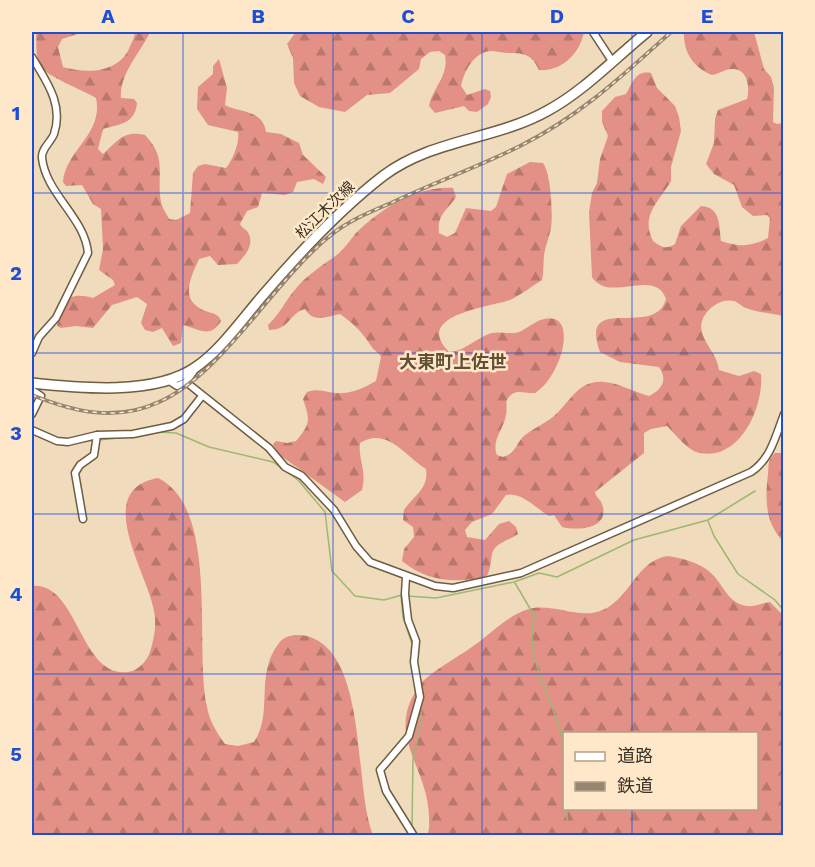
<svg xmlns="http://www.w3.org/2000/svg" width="815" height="867" viewBox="0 0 815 867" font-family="'Work Sans','Noto Sans JP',sans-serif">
  <defs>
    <pattern id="forest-firs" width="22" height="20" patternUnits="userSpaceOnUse" patternTransform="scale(1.5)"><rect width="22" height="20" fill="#e39186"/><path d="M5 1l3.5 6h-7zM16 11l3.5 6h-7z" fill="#b9776e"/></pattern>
  </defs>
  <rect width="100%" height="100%" fill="#f0dbbc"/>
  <!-- forest -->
  <g fill="url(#forest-firs)" fill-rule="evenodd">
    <path d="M36,32H84L62,39L58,47L63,67C87,74 117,73 129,49C131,43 135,38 135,32H150C141,52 119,74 121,98L134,99L137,103C135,124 120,124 103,129L98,149L103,154C118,141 123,130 145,135C168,159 156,174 161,202C162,208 167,214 169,219L176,220L190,213L193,173L198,166L205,164L226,168C233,160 240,142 238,132L208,125L197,109L198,87L213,74V66L219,59L227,88L225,105C239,113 263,109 266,132L281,134L299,143L303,155L326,177L323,184L314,179L297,182L293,192L285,195L262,193L258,207L247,211L240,224C241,227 245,229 247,231C256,243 245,256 237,264L218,265L210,256L199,259C191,277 180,298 201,309C208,313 214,312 219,317L221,321C210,339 199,329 183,325L181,343L173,346L162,328L153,332L145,330L141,323L147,304L137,297L112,305L93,328L76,326L61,328L57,326C61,300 69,291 93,298L115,285L113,280L99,270L103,249L101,209L93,204L82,185L66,186L63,182C65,151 104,134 96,98C85,91 43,75 40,65C35,55 37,42 36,32Z"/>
    <path d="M296,32H584C580,53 562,72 539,70C532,55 525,53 509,53C503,53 496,51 490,51C473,53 464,72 461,86L467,95L485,89L490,91L491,97L488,104L477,112L469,111L464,106L435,113L429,106C433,87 449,76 445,55L439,51L430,52L421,59L419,69L390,93L367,95L345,112L319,107L300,96L294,83L293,58L287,44Z"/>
    <path d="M684,32H754L764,69L771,77L774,88L773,122L777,124L783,123V316C771,313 758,313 746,308C742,307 738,302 734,301C717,297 697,316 702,332C706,347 716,352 719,370L739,376L754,371L761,374C764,407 740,461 700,453C688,451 676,435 667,426L651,429L644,433V453L595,492C596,498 600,498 602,504C611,529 577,531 562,527L554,515L549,516C537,509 521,491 506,495L492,514L472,522L465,530L467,537L485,540L499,524L509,521L516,527L518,534C511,539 500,542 495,548C489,555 493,567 486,577C456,583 427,582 402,561L404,549L414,537L413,527L403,520L404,510C414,495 429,489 426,469C406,457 387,426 360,443C358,460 367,470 362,490L345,502L277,453L273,444L276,441L287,443L296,441C311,423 310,420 303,399L307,392C318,388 324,392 335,393C351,394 362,389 376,381L381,357C379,352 374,351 371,346C362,332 354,324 340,314C326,317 313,323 305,309C289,313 290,330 269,330L268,325C281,312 283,305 293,292C306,275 322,266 338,254C345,248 350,240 356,233C382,208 417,186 453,188L456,197C447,211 437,214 439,233L447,237L455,233L466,208L491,211L496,207L507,174L530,162L543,163C551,173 553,215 551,228C549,238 545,247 544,256C543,264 544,272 542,280C532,286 521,295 510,300C490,307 412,315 449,352C464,352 477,337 492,333C500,331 511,335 519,332C528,328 535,321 544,319C570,313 565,346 559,360C554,373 546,386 535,393C525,394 516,388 509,397C504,401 508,409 506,415C504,429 491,440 497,455L503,457C517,453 516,442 525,435C534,428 544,424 553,417C571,402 577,380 604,382C619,383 634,392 649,396C662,390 668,380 659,367L620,362L600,352C578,291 655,340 666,299C655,267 609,304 592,277L589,212L592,193L597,183L600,159L608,136L602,122V111L615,97L626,94C633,82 636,70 651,73L657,88L675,106L679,117L681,131L671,167V181C659,202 640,215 653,241C661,247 666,250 675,244L681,226L701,206C721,207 719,226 721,241C738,247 752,247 768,238L770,218L767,215L753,216L742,207L734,185L714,174L706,164L714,143L715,119L718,110L747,99C750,87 748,68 731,69C726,69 718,74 712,75C693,68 683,51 684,32Z"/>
    <path d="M775,453H783V541C765,523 765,499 768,474C769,465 767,460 775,453Z"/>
    <path d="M158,478C220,508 194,647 207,707C209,720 217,733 225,744L238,746L254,742C274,713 254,675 279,643C286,634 297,634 307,636C369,653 353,787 373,835H32V586C78,581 80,679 128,672C138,671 147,661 150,652C154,639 157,624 154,611C148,573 91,490 158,478Z"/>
    <path d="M667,556C681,558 694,561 706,569C723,580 725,603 747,606C754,607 762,603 770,602L783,615V835H427C430,829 429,824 429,817C428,764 381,733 423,681C440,666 460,656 479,642C495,630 510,614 529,609C557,602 583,624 610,606C632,591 639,561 667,556ZM564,734H756V808H564Z"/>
  </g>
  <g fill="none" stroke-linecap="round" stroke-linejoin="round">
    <!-- stream -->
    <g stroke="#9cb871" stroke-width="1.5">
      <polyline points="158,432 176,433 209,447 273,462 298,480 325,512 332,571 355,596 384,600 402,595"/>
      <path d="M32,433C58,446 65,446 94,440"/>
      <polyline points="98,440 138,436"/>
      <polyline points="708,521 714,536 738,574 775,600 784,611"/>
      <path d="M515,583L535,617C520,658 563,711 564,755"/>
      <polyline points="401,596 403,617 412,644"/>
      <polyline points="407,596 436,598 514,582 539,573 557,577 634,540 708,520 755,491"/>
      <polyline points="567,808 567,820"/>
      <polyline points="412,828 413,758 422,719 420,705"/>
    </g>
    <!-- minor casing -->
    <g stroke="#6f5d42" stroke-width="9">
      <g id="minor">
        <polyline points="593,32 612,61"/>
        <path d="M32,57C46,81 64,104 54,134C51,142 41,149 42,158C46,194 85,218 88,253L56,318L39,337L32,353"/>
        <path d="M196,368L186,382L269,448L285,467L302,476L334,510L356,546L370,562L435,586L453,588L521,573L751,472C771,459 776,435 784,414"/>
        <polyline points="168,380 177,386 186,382"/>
        <polyline points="32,390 41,396 32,414"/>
        <polyline points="32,430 57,441 68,442 97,435 133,434 172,426 184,419 202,396"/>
        <polyline points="83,519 75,473 80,465 94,455 97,435"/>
        <polyline points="406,577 405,594 408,620 416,641 414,662 420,697 409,736 380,770 386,791 414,836"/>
      </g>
    </g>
    <!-- primary casing -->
    <g stroke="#6f5d42" stroke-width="12">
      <path id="primary" d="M32,383C79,388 155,396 196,367C222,349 243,318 264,294C300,252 339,210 383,176C432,139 495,140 547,111C584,91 615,58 647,32"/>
    </g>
    <!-- minor -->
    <use href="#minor" stroke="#fff" stroke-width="6"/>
    <!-- primary -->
    <use href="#primary" stroke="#fff" stroke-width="9"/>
    <!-- rail casing -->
    <g stroke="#958671" stroke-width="4">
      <path id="rail" d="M32,395C74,412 116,422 159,402C224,373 273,281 331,235C348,221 370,212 391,203C433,183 478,167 520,146C580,116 622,76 671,32"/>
    </g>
    <!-- rail -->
    <use href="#rail" stroke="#fee8c9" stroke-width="1.5" stroke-dasharray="4.5" stroke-linecap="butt"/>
  </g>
  <!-- grid -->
  <path fill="none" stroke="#1d4ed8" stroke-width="1.5" stroke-opacity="0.55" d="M183,32V836M333,32V836M482,32V836M632,32V734M32,193H784M32,353H784M32,514H784M32,674H784M632,808V836"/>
  <g text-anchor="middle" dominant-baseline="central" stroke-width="5" stroke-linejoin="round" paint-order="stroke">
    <!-- street labels -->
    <g font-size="15" fill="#3b3327" stroke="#fee8c9">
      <text transform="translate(325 210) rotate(-44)">松江木次線</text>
    </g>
    <!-- quarter labels -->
    <g font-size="18" font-weight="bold" fill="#625035" stroke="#fee8c9">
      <text x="453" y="361">大東町上佐世</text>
    </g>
  </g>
  <!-- border -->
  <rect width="815" height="867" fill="none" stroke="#fee8c9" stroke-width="66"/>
  <!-- legend -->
  <rect x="563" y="732" width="195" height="78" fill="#fee8c9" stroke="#b0a088" stroke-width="1.5"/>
  <rect x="575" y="752" width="30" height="9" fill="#ffffff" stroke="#b0a088" stroke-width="1.5"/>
  <text x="617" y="762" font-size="18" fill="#3b3327">道路</text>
  <rect x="575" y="782" width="30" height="9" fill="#958671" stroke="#b0a088" stroke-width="1.5"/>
  <text x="617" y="792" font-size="18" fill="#3b3327">鉄道</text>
  <rect x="33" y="33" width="749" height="801" fill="none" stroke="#1d4ed8" stroke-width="2"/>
  <g font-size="20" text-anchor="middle" font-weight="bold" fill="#1d4ed8">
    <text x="108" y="23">A</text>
    <text x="258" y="23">B</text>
    <text x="408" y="23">C</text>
    <text x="557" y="23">D</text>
    <text x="707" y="23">E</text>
    <text x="16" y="120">1</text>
    <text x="16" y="280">2</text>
    <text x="16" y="440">3</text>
    <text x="16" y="601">4</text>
    <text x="16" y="761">5</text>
  </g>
</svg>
